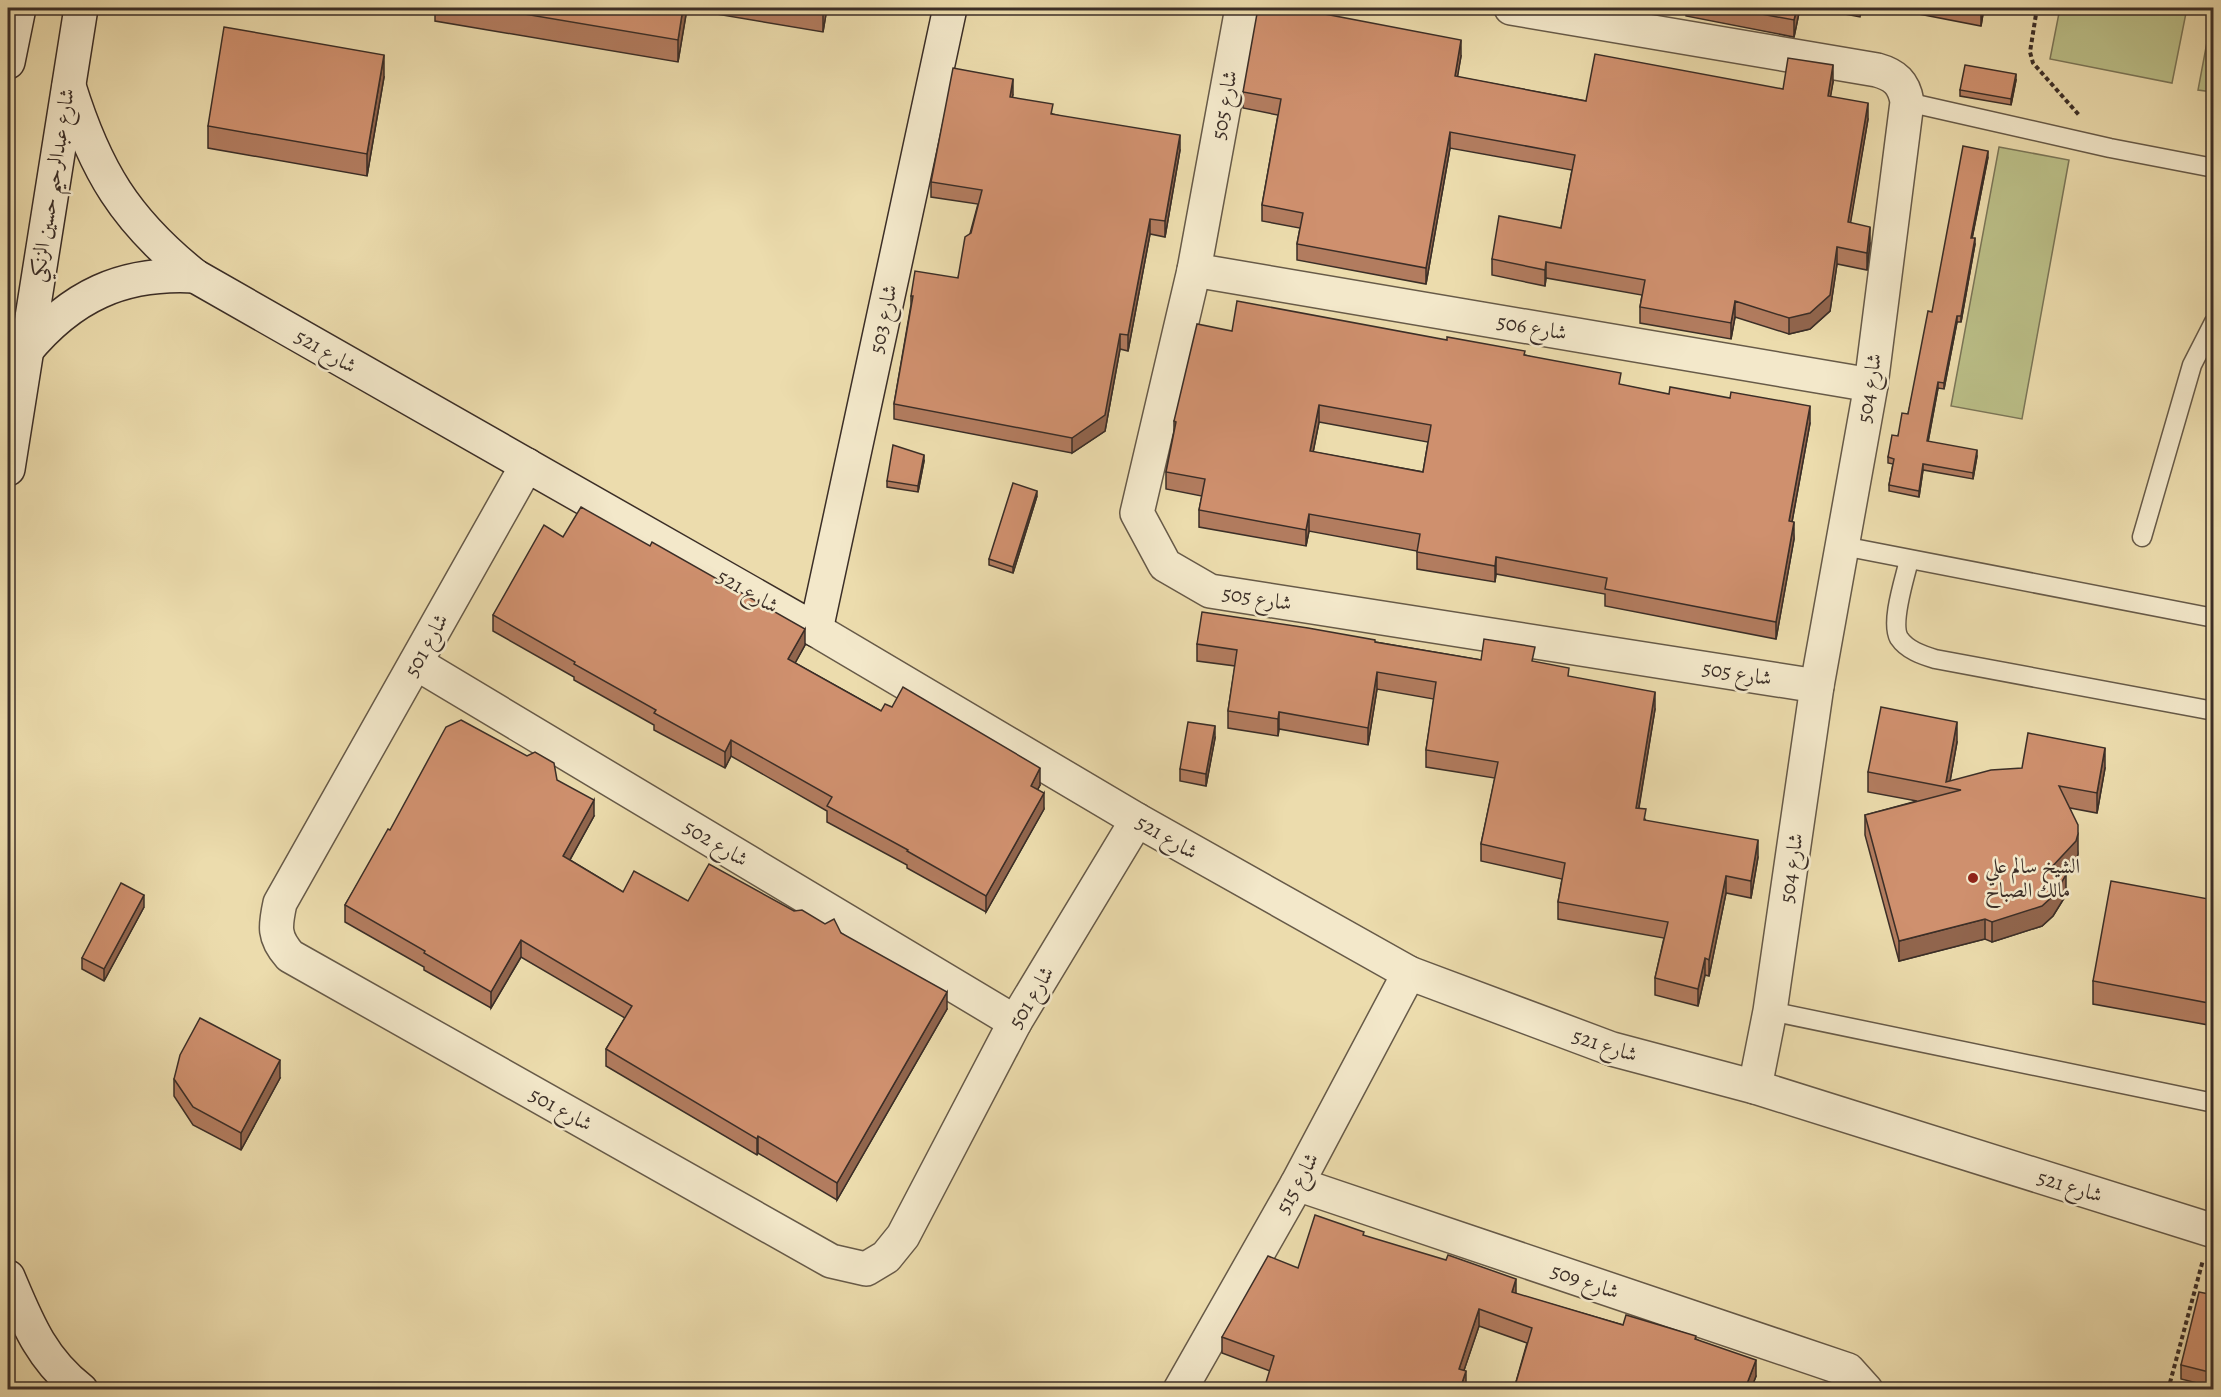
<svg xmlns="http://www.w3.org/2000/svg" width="2221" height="1397" viewBox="0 0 2221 1397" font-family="Alegreya,Amiri,serif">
  <rect width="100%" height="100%" fill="#ecdcad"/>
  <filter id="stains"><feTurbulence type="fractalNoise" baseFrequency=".00333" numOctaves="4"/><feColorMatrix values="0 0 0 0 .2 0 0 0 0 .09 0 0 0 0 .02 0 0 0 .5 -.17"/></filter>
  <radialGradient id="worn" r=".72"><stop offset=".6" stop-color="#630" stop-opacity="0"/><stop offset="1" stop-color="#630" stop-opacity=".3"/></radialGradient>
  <!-- green -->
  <g fill="#bbbf88" stroke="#7b7658" stroke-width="1.5">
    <polygon points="2060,8 2187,8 2172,83 2050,59"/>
    <polygon points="2213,10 2214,92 2213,92 2198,90"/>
    <polygon points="1999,147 2069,160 2022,419 1951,406"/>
  </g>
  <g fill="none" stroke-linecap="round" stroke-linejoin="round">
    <!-- lane casing -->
    <g stroke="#675a48" stroke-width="21">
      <g id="lane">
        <polyline points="1907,102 2110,148 2214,168"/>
        <polyline points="2142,537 2192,365 2214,322"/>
        <polyline points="1843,546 2214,618"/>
        <path d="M1909,560C1905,578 1890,622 1899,638C1907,650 1922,655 1935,659L2214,711"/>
        <polyline points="1770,1011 2214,1103"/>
      </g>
    </g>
    <!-- street casing -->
    <g stroke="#675a48" stroke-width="36">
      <g id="street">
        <polyline points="1242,8 1194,270 1137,513 1165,565 1210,591 1817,686"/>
        <path d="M1511,8L1877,70C1895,75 1904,83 1907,102L1871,385L1817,686L1770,1011L1755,1087"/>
        <polyline points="1194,270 1871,385"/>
        <path d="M527,465L280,903C275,926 273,937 290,956L831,1261L866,1269L886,1257L903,1236L1015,1022L1137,820"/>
        <polyline points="816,630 1137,820 1409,973 1612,1049 1755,1087 2214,1231"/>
        <polyline points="416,663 1015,1022"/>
        <polyline points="1297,1184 1848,1370 1866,1390"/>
        <polyline points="1180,1390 1297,1184 1409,973"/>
      </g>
    </g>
    <!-- secondary casing -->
    <g stroke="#3b2e27" stroke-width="36">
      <g id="secondary">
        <polyline points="8,62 19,8"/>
        <path d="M69,86C95,170 125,220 195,276L816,630L950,8"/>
        <path d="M25,352C71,296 122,272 195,276"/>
        <polyline points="8,469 81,8"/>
        <path d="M8,1277C27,1322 41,1359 81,1390"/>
      </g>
    </g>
    <!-- path -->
    <g stroke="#3b2e27" stroke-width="4" stroke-dasharray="4.5 3" stroke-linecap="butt">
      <polyline points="2037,8 2030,52 2033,63 2079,115"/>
      <polyline points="2168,1390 2203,1260"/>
    </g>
    <!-- lane -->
    <use href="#lane" stroke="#f3e8ca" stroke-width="18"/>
    <!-- street -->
    <use href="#street" stroke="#f3e8ca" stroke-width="33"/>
    <!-- secondary -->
    <use href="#secondary" stroke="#f3e8ca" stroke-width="33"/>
  </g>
  <!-- wall -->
  <g fill="#b27c5f" stroke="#3b2e27" stroke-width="1.5" fill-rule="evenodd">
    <polygon points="435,8 827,8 823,32 687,9 678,62 435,21"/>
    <polygon points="1686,8 1800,8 1794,37 1686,16"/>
    <polygon points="1813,8 1862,8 1860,17"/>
    <polygon points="1888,8 1984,8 1981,26"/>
    <polygon points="1461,56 1457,77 1586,101 1783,89 1833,82 1830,97 1868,119 1850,223 1870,243 1867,270 1837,264 1830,311 1810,329 1789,334 1735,317 1731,339 1640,323 1640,307 1642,295 1546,278 1545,286 1492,275 1492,259 1561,228 1572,170 1450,148 1426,284 1297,260 1297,244 1300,228 1262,221 1262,205 1278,115 1243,108 1243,92"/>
    <polygon points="384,77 367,176 208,148 208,126"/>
    <polygon points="2016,80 2011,105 1960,96 1960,90"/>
    <polygon points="1013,94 1012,98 1053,114 1180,150 1165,237 1150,234 1128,351 1120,349 1105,431 1072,453 894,419 894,404 911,305 911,296 958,278 978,204 931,197 931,182"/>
    <polygon points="1988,157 1972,238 1975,244 1961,322 1957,322 1944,389 1938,388 1928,442 1977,456 1973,479 1923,470 1919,497 1889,491 1889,485 1893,464 1888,463 1888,457 1908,414 1932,312"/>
    <path d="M1232,331L1525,355L1621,385L1810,423L1792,522L1794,539L1776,639L1605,606V594L1496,574L1495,582L1417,569V551L1309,531L1306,546L1199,527V510L1202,496L1166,489V472L1174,432V421ZM1319,422L1428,442L1423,472L1313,452Z"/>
    <polygon points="924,461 918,492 887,487 887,481"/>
    <polygon points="1037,496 1013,573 989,565 989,559"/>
    <polygon points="563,537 805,645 795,663 881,711 1040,785 1038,789 1044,809 986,912 907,868 907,865 827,822 827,811 731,756 725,768 654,730 654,725 574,680 574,677 493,631 493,615"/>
    <polygon points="1375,642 1481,660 1535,662 1569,677 1655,709 1639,808 1646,821 1758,857 1751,898 1726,893 1709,976 1705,975 1698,1006 1655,995 1655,978 1664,938 1558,919 1558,902 1562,879 1481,861 1481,844 1495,778 1426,767 1426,750 1434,699 1377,689 1368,745 1279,729 1278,736 1228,728 1228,711 1235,666 1197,661 1197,644"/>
    <polygon points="1215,738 1206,786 1180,781 1180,769"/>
    <polygon points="1957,742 1950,781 2105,768 2097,813 2070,808 2078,854 2076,861 2064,874 2066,895 2053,916 2042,926 1992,942 1985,939 1899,961 1865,835 1865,815 1917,801 1868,792 1868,772"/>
    <polygon points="594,816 570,860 623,892 688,901 794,911 841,933 947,1009 837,1200 758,1153 757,1155 606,1066 606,1049 625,1018 521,957 491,1008 424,970 424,967 345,922 345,905 390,830"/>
    <polygon points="2214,900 2214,1026 2093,1004 2093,981"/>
    <polygon points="144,907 104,981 82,969 82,958"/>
    <polygon points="280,1078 241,1150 193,1125 174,1096 174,1079"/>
    <polygon points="1364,1236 1516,1294 1623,1325 1696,1339 1756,1376 1751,1389 1514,1389 1527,1343 1479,1326 1464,1370 1466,1387 1270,1371 1222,1353 1222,1337 1298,1268"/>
    <polygon points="2214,1295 2213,1387 2181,1379 2181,1365"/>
  </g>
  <!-- shaded-wall -->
  <g fill="#91654d" stroke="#3b2e27" stroke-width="1.5">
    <polygon points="683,8 687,8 678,62 678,40"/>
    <polygon points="823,8 827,8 823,32"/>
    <polygon points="1797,8 1800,8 1794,37 1794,20"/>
    <polygon points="1981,8 1984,8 1981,26"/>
    <polygon points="1461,40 1461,56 1455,92 1455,76"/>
    <polygon points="384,55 384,77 367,176 367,154"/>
    <polygon points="1833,65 1833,82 1828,112 1828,96"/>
    <polygon points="2016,74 2016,80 2011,105 2011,99"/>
    <polygon points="1013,79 1013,94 1010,112 1010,97"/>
    <polygon points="1868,103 1868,119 1848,238 1848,222"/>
    <polygon points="1450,132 1450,148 1426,284 1426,268"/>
    <polygon points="1180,135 1180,150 1165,237 1165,221"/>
    <polygon points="1988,151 1988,157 1971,244 1971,238"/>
    <polygon points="1150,219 1150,234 1128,351 1128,335"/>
    <polygon points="1870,227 1870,243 1867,270 1867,253"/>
    <polygon points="1975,238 1975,244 1961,322 1961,316"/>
    <polygon points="1837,247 1837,264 1830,311 1810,329 1789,334 1789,318"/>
    <polygon points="1546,262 1546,278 1545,286 1545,270"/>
    <polygon points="1735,301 1735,317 1731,339 1731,323"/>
    <polygon points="1957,316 1957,322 1944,389 1944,383"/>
    <polygon points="1120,334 1120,349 1105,431 1072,453 1072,438"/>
    <polygon points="1938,382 1938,388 1927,447 1927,441"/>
    <polygon points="1319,405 1319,422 1310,468 1310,451"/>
    <polygon points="1810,406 1810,423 1789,538 1789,521"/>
    <polygon points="1977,450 1977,456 1973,479 1973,473"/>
    <polygon points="924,455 924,461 918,492 918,486"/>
    <polygon points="1923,464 1923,470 1919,497 1919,491"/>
    <polygon points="1037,491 1037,496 1013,573 1013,567"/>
    <polygon points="1309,514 1309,531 1306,546 1306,530"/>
    <polygon points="1794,522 1794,539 1776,639 1776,622"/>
    <polygon points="1496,557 1496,574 1495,582 1495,566"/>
    <polygon points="805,629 805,645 788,676 788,659"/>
    <polygon points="1377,672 1377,689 1368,745 1368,728"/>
    <polygon points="1655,692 1655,709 1636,824 1636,808"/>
    <polygon points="1279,712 1279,729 1278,736 1278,719"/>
    <polygon points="1957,722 1957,742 1949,787 1946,782"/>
    <polygon points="1215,726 1215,738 1206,786 1206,774"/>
    <polygon points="731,740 731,756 725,768 725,752"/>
    <polygon points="2105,748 2105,768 2097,813 2097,793"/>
    <polygon points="1040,768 1040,785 1031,802 1031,786"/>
    <polygon points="1044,793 1044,809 986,912 986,896"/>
    <polygon points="594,800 594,816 563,872 563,856"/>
    <polygon points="2078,834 2078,854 2076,861 2048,891 2048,871"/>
    <polygon points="1758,840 1758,857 1751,898 1751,881"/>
    <polygon points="2066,875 2066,895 2053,916 2042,926 1992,942 1992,922"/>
    <polygon points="1726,876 1726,893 1709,976 1709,960"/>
    <polygon points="144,895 144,907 104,981 104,969"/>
    <polygon points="1985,919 1985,939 1899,961 1899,941"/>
    <polygon points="521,940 521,957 491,1008 491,992"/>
    <polygon points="1705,958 1705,975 1698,1006 1698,989"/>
    <polygon points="947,992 947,1009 837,1200 837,1183"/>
    <polygon points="280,1060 280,1078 241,1150 241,1133"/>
    <polygon points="758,1136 758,1153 757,1155 757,1139"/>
    <polygon points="1516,1279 1516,1295 1512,1292"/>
    <polygon points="1479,1309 1479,1326 1459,1385 1459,1369"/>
    <polygon points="1756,1360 1756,1376 1751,1389 1745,1389"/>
    <polygon points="1466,1371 1466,1387 1465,1389 1460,1389"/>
  </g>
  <!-- building -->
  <g fill="#cf906e" stroke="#3b2e27" stroke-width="1.5" fill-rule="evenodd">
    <polygon points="489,8 683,8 678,40"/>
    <polygon points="809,8 823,8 823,10"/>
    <polygon points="1258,8 1265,8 1292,13 1293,8 1461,40 1455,76 1586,101 1595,54 1783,89 1788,58 1833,65 1828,96 1868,103 1848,222 1870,227 1867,253 1837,247 1830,295 1810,313 1789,318 1735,301 1731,323 1640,307 1645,280 1546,262 1545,270 1492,259 1499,216 1561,228 1575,155 1450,132 1426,268 1297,244 1303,213 1262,205 1281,99 1243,92"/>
    <polygon points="1729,8 1797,8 1794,20"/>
    <polygon points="224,27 384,55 367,154 208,126"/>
    <polygon points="1965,65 2016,74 2011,99 1960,90"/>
    <polygon points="953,68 1013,79 1010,97 1053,104 1051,114 1180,135 1165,221 1150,219 1128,335 1120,334 1105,415 1072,438 894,404 913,296 911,296 915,271 958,278 965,237 971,233 982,190 931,182"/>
    <polygon points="1963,146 1988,151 1971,238 1975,238 1961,316 1957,316 1944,383 1938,382 1927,441 1977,450 1973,473 1923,464 1919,491 1889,485 1894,459 1888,457 1892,435 1898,436 1902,413 1908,414 1928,311 1932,312"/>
    <path d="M1237,301L1447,340V337L1525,351L1524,355L1621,373L1619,384L1669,394L1670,387L1730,398L1731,392L1810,406L1789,521L1794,522L1776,622L1605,589L1607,578L1496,557L1495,566L1417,552L1420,534L1309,514L1306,530L1199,510L1205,479L1166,472L1176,422L1174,421L1197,324L1232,331ZM1319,405L1431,425L1423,472L1310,451Z"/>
    <polygon points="893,445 924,455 918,486 887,481"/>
    <polygon points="1013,483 1037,491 1013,567 989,559"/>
    <polygon points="581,507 650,546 652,542 805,629 788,659 881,711 885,704 892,707 903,687 1040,768 1031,786 1044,793 986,896 907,851 908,850 827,806 832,797 731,740 725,752 654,713 656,710 574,664 575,662 493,615 544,525 563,537"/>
    <polygon points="1202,612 1308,628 1375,640 1375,642 1481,660 1484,639 1535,647 1532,661 1569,668 1568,676 1655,692 1636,808 1646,809 1644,820 1758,840 1751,881 1726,876 1709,960 1705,958 1698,989 1655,978 1668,922 1558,902 1565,863 1481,844 1498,762 1426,750 1436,682 1377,672 1368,728 1279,712 1278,719 1228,711 1237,650 1197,644"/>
    <polygon points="1881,707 1957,722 1946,782 1991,770 2022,768 2028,733 2105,748 2097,793 2059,786 2078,825 2078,834 2076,841 2048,871 2066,875 2053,896 2042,906 1992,922 1985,919 1899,941 1865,815 1961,790 1868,772"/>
    <polygon points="461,720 527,756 535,752 554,763 557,780 594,800 563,856 623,892 634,871 688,901 709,864 794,911 802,910 825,924 834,919 841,933 947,992 837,1183 758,1136 757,1139 606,1049 632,1006 521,940 491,992 424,953 425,951 345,905 388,829 390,830 446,727"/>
    <polygon points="1188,722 1215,726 1206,774 1180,769"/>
    <polygon points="2111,881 2214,900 2214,1004 2093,981"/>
    <polygon points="121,883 144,895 104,969 82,958"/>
    <polygon points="200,1018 280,1060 241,1133 193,1107 174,1079 180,1055"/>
    <polygon points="1315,1215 1364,1232 1363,1235 1446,1260 1448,1255 1516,1279 1512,1292 1623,1325 1626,1315 1696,1336 1695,1339 1756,1360 1745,1389 1514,1389 1532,1328 1479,1309 1459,1369 1466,1371 1460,1389 1264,1389 1274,1356 1222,1337 1268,1256 1298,1268"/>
    <polygon points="2199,1292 2214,1295 2213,1373 2181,1365"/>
    <polygon points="2026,1383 2049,1389 2025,1389"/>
  </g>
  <!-- markers -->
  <circle fill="#8f2418" stroke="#f3e8ca" stroke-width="2" cx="1973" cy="878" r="6"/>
  <g text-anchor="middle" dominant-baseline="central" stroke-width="5" stroke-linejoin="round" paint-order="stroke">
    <!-- street labels -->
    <g font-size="21" fill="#3b2e27" stroke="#f3e8ca">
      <text transform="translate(1224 105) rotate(-80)">شارع 505</text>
      <text transform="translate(52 185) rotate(-81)">شارع عبدالرحيم حسين الزنكي</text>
      <text transform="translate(883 319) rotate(-78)">شارع 503</text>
      <text transform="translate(1532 327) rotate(10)">شارع 506</text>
      <text transform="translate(326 351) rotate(30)">شارع 521</text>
      <text transform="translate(1869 388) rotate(-81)">شارع 504</text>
      <text transform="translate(748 591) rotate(30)">شارع 521</text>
      <text transform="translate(1257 598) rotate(9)">شارع 505</text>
      <text transform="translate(426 645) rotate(-61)">شارع 501</text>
      <text transform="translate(1737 673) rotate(9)">شارع 505</text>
      <text transform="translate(1167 837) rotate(30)">شارع 521</text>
      <text transform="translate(716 843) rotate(31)">شارع 502</text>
      <text transform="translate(1791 868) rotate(-82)">شارع 504</text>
      <text transform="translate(1031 997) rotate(-59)">شارع 501</text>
      <text transform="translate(1605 1045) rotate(18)">شارع 521</text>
      <text transform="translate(561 1109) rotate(29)">شارع 501</text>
      <text transform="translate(1297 1183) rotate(-61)">شارع 515</text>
      <text transform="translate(2070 1186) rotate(17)">شارع 521</text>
      <text transform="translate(1585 1281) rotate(19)">شارع 509</text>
    </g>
    <!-- poi labels -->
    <g font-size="21" fill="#3b2e27" stroke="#f3e8ca" text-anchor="start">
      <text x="1985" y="866">الشيخ سالم علي<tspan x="1985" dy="24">مالك الصباح</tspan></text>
    </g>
  </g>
  <!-- margin -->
  <rect width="2221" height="1397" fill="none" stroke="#ecdcad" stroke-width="30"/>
  <rect x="9" y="9" width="2203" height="1379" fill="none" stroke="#3b2e27" stroke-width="3"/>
  <rect x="15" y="15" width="2191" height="1367" fill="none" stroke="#3b2e27" stroke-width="1.5"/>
  <rect width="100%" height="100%" filter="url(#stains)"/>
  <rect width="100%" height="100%" fill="url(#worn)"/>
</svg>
